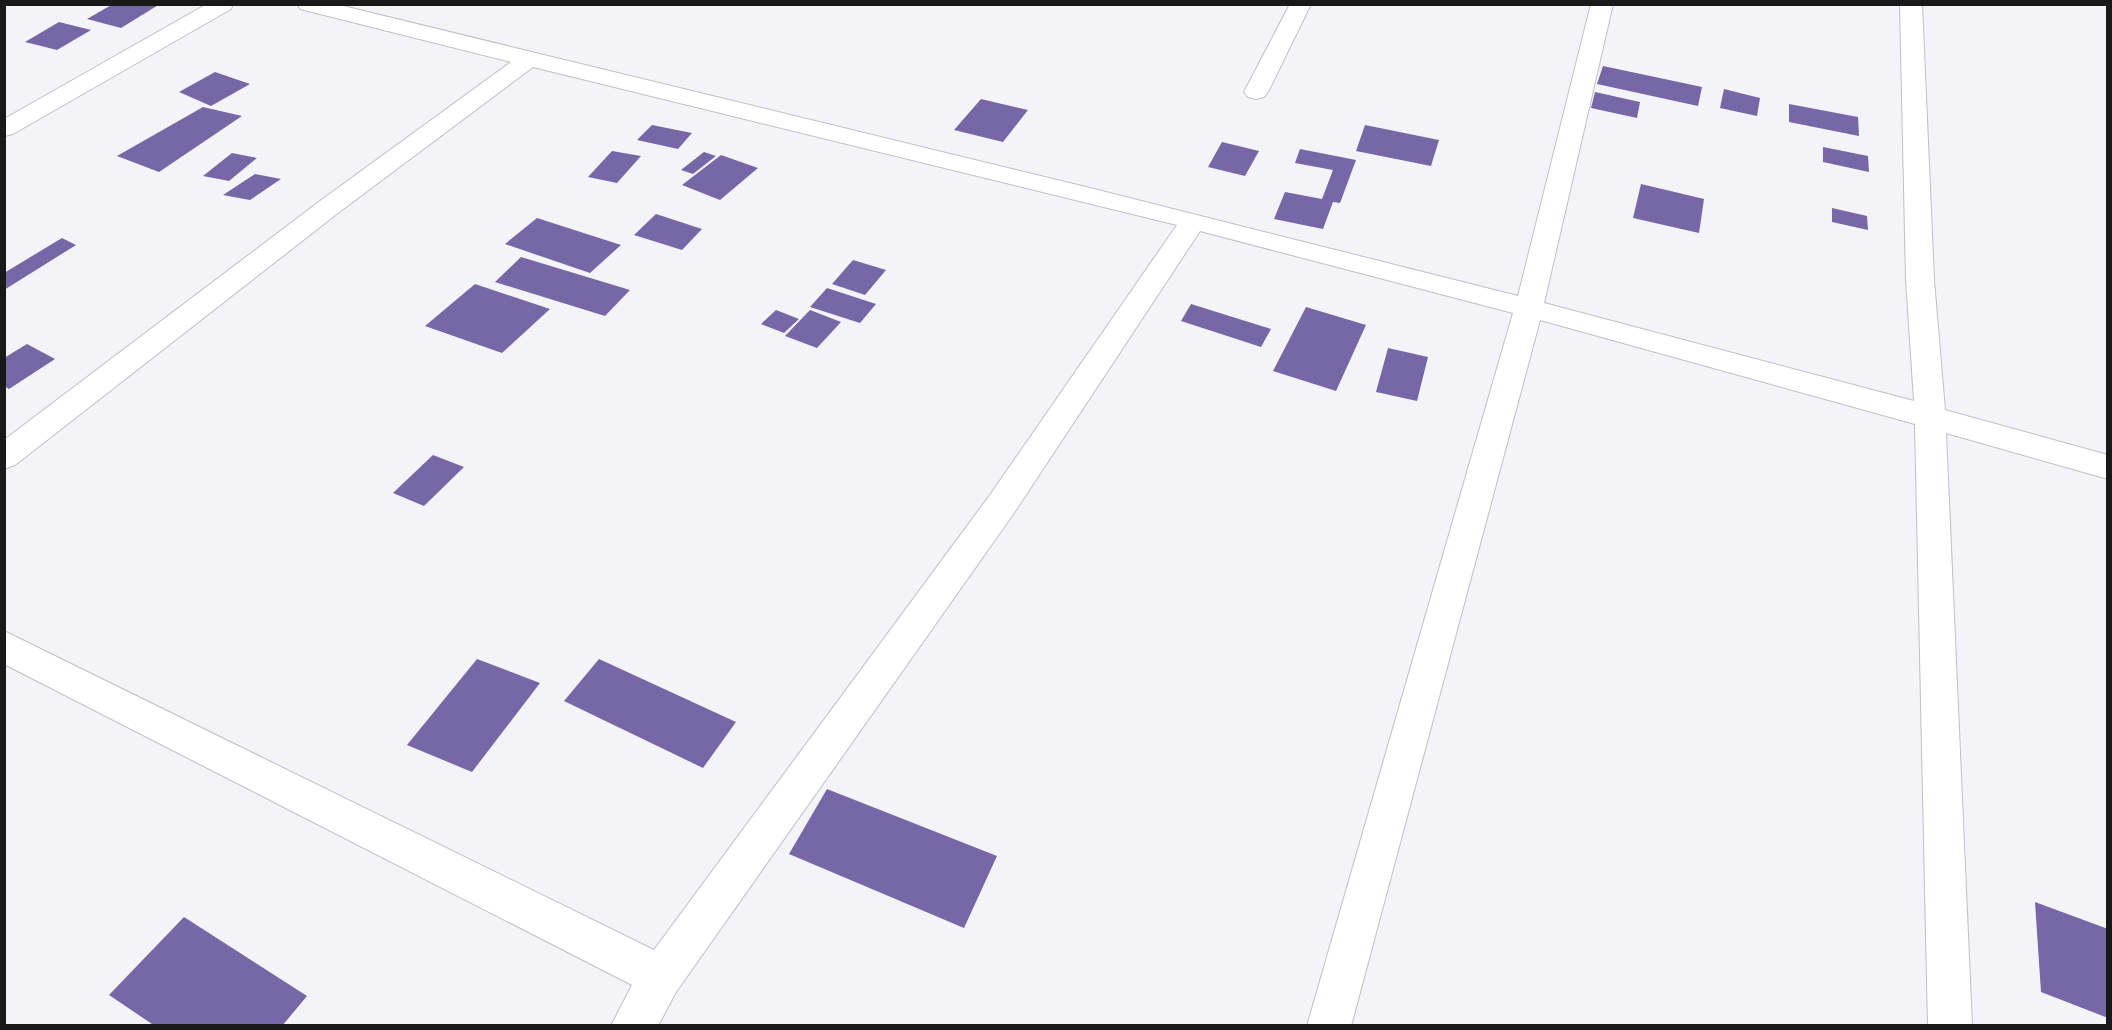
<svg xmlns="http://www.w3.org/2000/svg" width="2112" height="1030" viewBox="0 0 2112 1030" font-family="'Space Grotesk',sans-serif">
  <rect width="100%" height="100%" fill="#f4f3f7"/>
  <!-- building -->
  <g fill="#7667a6">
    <polygon points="113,4 160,4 121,28 87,19"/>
    <polygon points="59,22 91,30 57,50 25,42"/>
    <polygon points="1603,66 1702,87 1698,106 1597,84"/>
    <polygon points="215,72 250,84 211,106 179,92"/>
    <polygon points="1724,89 1760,98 1757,116 1720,108"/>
    <polygon points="1595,92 1640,102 1637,118 1591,108"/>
    <polygon points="981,99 1028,110 1003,142 954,130"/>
    <polygon points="1789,104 1858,117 1859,136 1789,122"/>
    <polygon points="203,107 242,116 159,172 117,156"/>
    <polygon points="652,125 692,133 678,149 637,140"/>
    <polygon points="1365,125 1439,140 1431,166 1356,151"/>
    <polygon points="1222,142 1259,151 1245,176 1208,167"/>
    <polygon points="1823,147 1868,156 1869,172 1823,162"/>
    <polygon points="1300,149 1356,160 1340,203 1333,202 1323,229 1274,219 1285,192 1322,199 1333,170 1295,163"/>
    <polygon points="612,151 641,156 617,183 588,177"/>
    <polygon points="704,152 716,156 693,174 681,170"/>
    <polygon points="232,153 257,158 229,181 203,176"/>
    <polygon points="721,155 758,168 720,200 682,185"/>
    <polygon points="255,174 281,179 250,200 223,195"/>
    <polygon points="1641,184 1704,199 1699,233 1633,218"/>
    <polygon points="1832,208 1867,216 1868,230 1832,222"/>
    <polygon points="656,214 702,229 682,250 634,235"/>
    <polygon points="537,218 621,245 590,273 505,244"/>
    <polygon points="62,238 76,245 4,290 4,273"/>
    <polygon points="521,257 630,290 605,316 495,282"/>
    <polygon points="853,260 886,270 865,295 832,284"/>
    <polygon points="475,284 550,309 502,353 425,326"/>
    <polygon points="827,288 876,304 860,323 810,307"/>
    <polygon points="1191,304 1271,329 1261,347 1181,321"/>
    <polygon points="1306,307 1366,325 1336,391 1273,371"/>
    <polygon points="776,310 799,319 784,333 761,324"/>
    <polygon points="810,310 841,322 817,348 785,336"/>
    <polygon points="27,344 55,359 9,389 4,386 4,358"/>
    <polygon points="1388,348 1428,357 1417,401 1376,392"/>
    <polygon points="433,455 464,467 424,506 393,493"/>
    <polygon points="477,659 540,683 472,772 407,745"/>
    <polygon points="599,659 736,722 703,768 564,701"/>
    <polygon points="827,789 997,856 964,928 789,854"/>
    <polygon points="2035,902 2108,929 2108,1018 2041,992"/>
    <polygon points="184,917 307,996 282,1026 155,1026 109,995"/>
  </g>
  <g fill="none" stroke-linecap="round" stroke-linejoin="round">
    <!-- minor casing -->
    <g stroke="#c0bfc3" stroke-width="2">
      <g id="minor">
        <polygon points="298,4 335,4 1086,187 1518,296 1591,4 1613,4 1544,303 1914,401 1906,280 1900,4 1922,4 1934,280 1945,410 2108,455 2108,479 1946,433 1972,1026 1928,1026 1915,424 1540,320 1351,1026 1307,1026 1513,313 1200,231 1014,513 676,992 658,1026 611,1026 632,985 4,664 4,631 654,950 990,495 1177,225 533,67 338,213 15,465 4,469 4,440 320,201 511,62 300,9"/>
        <polygon points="1290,4 1311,4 1268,92 1264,97 1256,99 1248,97 1244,92"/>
      </g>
    </g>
    <!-- secondary casing -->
    <g stroke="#c0bfc3" stroke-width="2">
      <polygon id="secondary" points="207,4 233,4 231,9 13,134 4,136 4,119"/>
    </g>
    <!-- minor -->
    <use href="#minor" fill="#fff" fill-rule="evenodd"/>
    <!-- secondary -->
    <use href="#secondary" fill="#fff" fill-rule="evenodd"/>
  </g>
  <!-- border -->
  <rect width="2112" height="1030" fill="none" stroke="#1a191a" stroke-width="12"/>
</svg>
